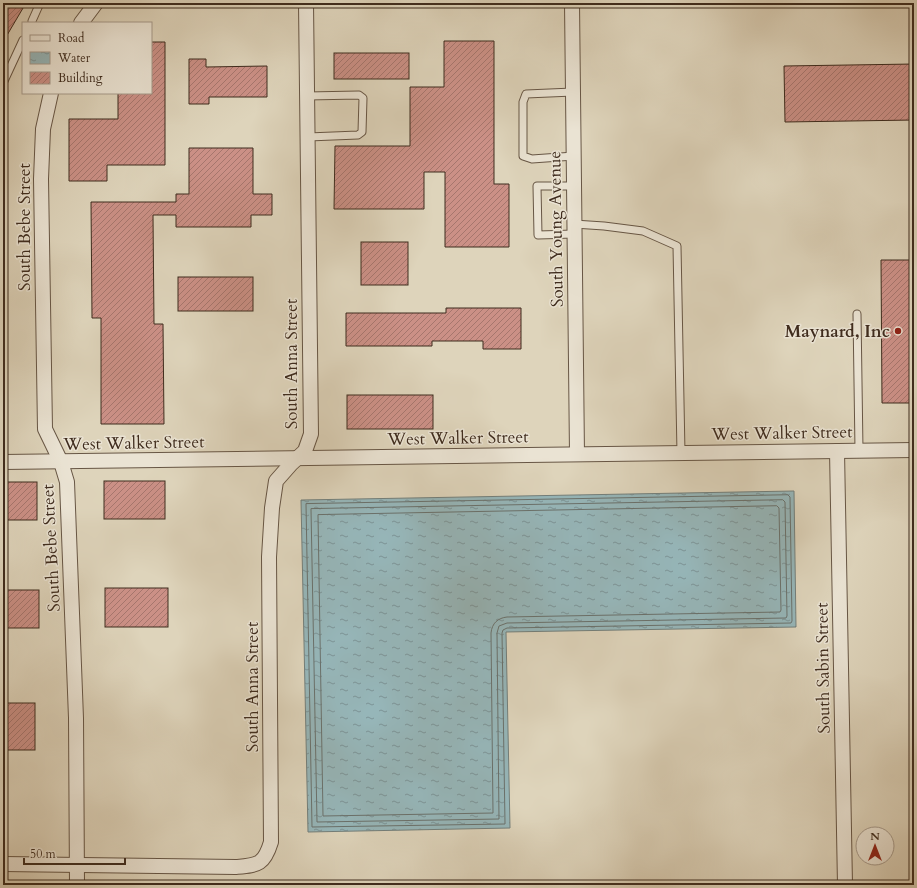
<svg xmlns="http://www.w3.org/2000/svg" width="917" height="888" viewBox="0 0 917 888" font-family="Cardo,serif">
  <defs>
    <pattern id="water-ripples" width="26" height="14" patternUnits="userSpaceOnUse"><rect width="26" height="14" fill="#96b6b9"/><path d="M2 4q2-2 4 0t4 0M15 11q2-2 4 0t4 0" fill="none" stroke="#7c9496"/></pattern>
    <pattern id="building-hatch" width="6" height="6" patternUnits="userSpaceOnUse"><rect width="6" height="6" fill="#cb9086"/><path d="M-1 1l2-2M0 6l6-6M5 7l2-2" fill="none" stroke="#a6766d"/></pattern>
  </defs>
  <rect width="100%" height="100%" fill="#ded4bb"/>
  <filter id="stains"><feTurbulence type="fractalNoise" baseFrequency=".005" numOctaves="4"/><feColorMatrix values="0 0 0 0 .2 0 0 0 0 .09 0 0 0 0 .02 0 0 0 .5 -.17"/></filter>
  <radialGradient id="worn" r=".72"><stop offset=".6" stop-color="#630" stop-opacity="0"/><stop offset="1" stop-color="#630" stop-opacity=".3"/></radialGradient>
  <!-- water -->
  <polygon fill="url(#water-ripples)" stroke="#737f7b" points="794,491 796,627 506,632 510,828 308,832 301,500"/>
  <g fill="none" stroke-linecap="round" stroke-linejoin="round">
    <!-- shore -->
    <g stroke="#6a716c" stroke-width="1">
      <polygon points="788,495 790,497 792,621 791,623 507,628 503,630 502,633 505,824 312,827 306,504"/>
      <polygon points="783,500 785,502 787,616 786,618 507,623 499,626 497,633 499,819 317,822 311,509"/>
      <path d="M777,506L779,508L781,610L780,612L507,617C498,618 492,623 491,633L493,813L323,816L318,515Z"/>
    </g>
  </g>
  <!-- building -->
  <g fill="url(#building-hatch)" stroke="#3f2c1e">
    <polygon points="3,3 26,3 3,42"/>
    <polygon points="444,41 494,41 494,184 509,184 509,247 445,247 445,172 424,172 424,209 334,209 335,146 410,146 410,87 444,87"/>
    <polygon points="151,42 165,42 165,165 107,165 107,181 69,181 69,119 118,119 118,93 151,93"/>
    <rect x="334" y="53" width="75" height="26"/>
    <polygon points="189,59 206,59 206,67 267,66 267,97 209,97 209,104 189,104"/>
    <polygon points="914,64 914,120 785,122 784,66"/>
    <polygon points="189,148 253,148 253,194 272,194 272,215 251,215 251,227 176,227 176,215 153,215 154,324 163,324 164,424 101,424 101,318 92,318 91,202 176,202 176,194 189,194"/>
    <rect x="361" y="242" width="47" height="43"/>
    <polygon points="881,260 914,260 914,403 882,403"/>
    <rect x="178" y="277" width="75" height="34"/>
    <polygon points="446,308 521,308 521,349 483,349 483,341 432,341 432,346 346,346 346,313 446,313"/>
    <rect x="347" y="395" width="86" height="34"/>
    <rect x="104" y="481" width="61" height="38"/>
    <rect x="3" y="482" width="34" height="38"/>
    <rect x="105" y="588" width="63" height="39"/>
    <rect x="3" y="590" width="36" height="38"/>
    <rect x="3" y="703" width="32" height="47"/>
  </g>
  <g fill="none" stroke-linecap="round" stroke-linejoin="round">
    <!-- lane casing -->
    <g stroke="#675645" stroke-width="9">
      <g id="lane">
        <polyline points="32,21 40,3"/>
        <polyline points="4,81 23,40"/>
        <polyline points="573,92 526,94 523,102 523,156 532,159 574,156"/>
        <polyline points="307,96 359,95 363,98 362,132 358,135 308,137"/>
        <polyline points="574,186 537,186 538,235 574,234"/>
        <polyline points="574,224 604,226 643,231 677,246 681,453"/>
        <polyline points="857,314 859,450"/>
      </g>
    </g>
    <!-- street casing -->
    <g stroke="#675645" stroke-width="16">
      <g id="street">
        <polyline points="572,3 577,454"/>
        <polyline points="81,23 96,3"/>
        <polyline points="51,93 43,129 41,179 45,429 61,462 67,482 76,718 77,885"/>
        <polyline points="837,451 845,885"/>
        <polyline points="3,462 914,450"/>
        <path d="M3,864L236,867C258,865 264,865 271,842L269,557L272,508L276,481L291,464L305,451L311,434L306,3"/>
      </g>
    </g>
    <!-- lane -->
    <use href="#lane" stroke="#eae3d3" stroke-width="7"/>
    <!-- street -->
    <use href="#street" stroke="#eae3d3" stroke-width="14"/>
  </g>
  <!-- markers -->
  <circle fill="#8f2418" stroke="#eae3d3" stroke-width="1.5" cx="898" cy="331" r="4"/>
  <g text-anchor="middle" dominant-baseline="central" stroke-width="3" stroke-linejoin="round" paint-order="stroke">
    <!-- street labels -->
    <g font-size="17" fill="#3f2c1e" stroke="#eae3d3">
      <text transform="translate(24 227) rotate(-90)">South Bebe Street</text>
      <text transform="translate(556 229) rotate(-91)">South Young Avenue</text>
      <text transform="translate(291 364) rotate(-90)">South Anna Street</text>
      <text transform="translate(782 433) rotate(-1)">West Walker Street</text>
      <text transform="translate(458 438) rotate(-1)">West Walker Street</text>
      <text transform="translate(134 443) rotate(-1)">West Walker Street</text>
      <text transform="translate(51 548) rotate(-93)">South Bebe Street</text>
      <text transform="translate(823 668) rotate(-91)">South Sabin Street</text>
      <text transform="translate(252 687) rotate(-90)">South Anna Street</text>
    </g>
    <!-- poi labels -->
    <g font-size="17" font-weight="bold" fill="#3f2c1e" stroke="#eae3d3" text-anchor="end">
      <text x="890" y="331">Maynard, Inc</text>
    </g>
  </g>
  <!-- margin -->
  <rect width="917" height="888" fill="none" stroke="#ded4bb" stroke-width="16"/>
  <rect x="4" y="4" width="909" height="880" fill="none" stroke="#3f2c1e" stroke-width="2"/>
  <rect x="8" y="8" width="901" height="872" fill="none" stroke="#3f2c1e"/>
  <!-- legend -->
  <rect x="22" y="22" width="130" height="72" fill="#eae3d3" stroke="#a69a8b"/>
  <rect x="30" y="35" width="20" height="6" fill="#eae3d3" stroke="#a69a8b"/>
  <text x="58" y="42" font-size="12" fill="#3f2c1e">Road</text>
  <rect x="30" y="52" width="20" height="12" fill="url(#water-ripples)" stroke="#a69a8b"/>
  <text x="58" y="62" font-size="12" fill="#3f2c1e">Water</text>
  <rect x="30" y="72" width="20" height="12" fill="url(#building-hatch)" stroke="#a69a8b"/>
  <text x="58" y="82" font-size="12" fill="#3f2c1e">Building</text>
  <!-- north arrow -->
  <g transform="translate(875 846)"><circle r="19" fill="#eae3d3" stroke="#a69a8b"/>
  <path d="M0-3L7 15L0 10L-7 15Z" fill="#8f2418"/>
  <text y="-6" font-size="11" font-weight="bold" text-anchor="middle" fill="#3f2c1e">N</text>
  </g>
  <!-- scale -->
  <path d="M24 858v6h101v-6" fill="none" stroke="#3f2c1e" stroke-width="2"/>
  <text x="30" y="858" font-size="12" fill="#3f2c1e" stroke="#eae3d3" stroke-width="3" paint-order="stroke">50 m</text>
  <rect width="100%" height="100%" filter="url(#stains)"/>
  <rect width="100%" height="100%" fill="url(#worn)"/>
</svg>
